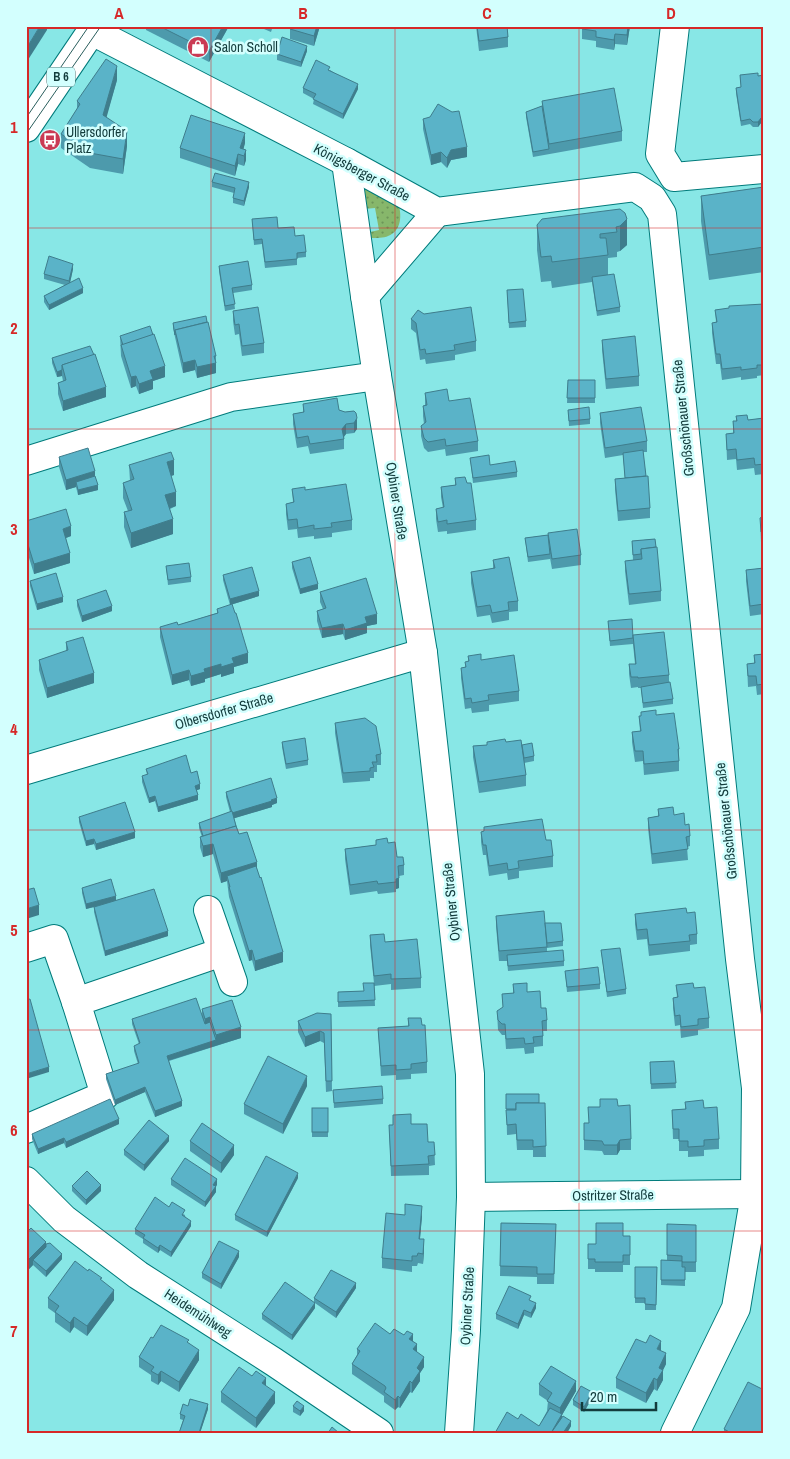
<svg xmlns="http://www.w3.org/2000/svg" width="790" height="1459" viewBox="0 0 790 1459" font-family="'Archivo Narrow',sans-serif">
  <defs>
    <pattern id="grass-dots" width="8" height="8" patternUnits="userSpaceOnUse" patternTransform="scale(1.25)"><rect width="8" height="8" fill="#87b76b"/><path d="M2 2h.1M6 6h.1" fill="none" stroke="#6d9659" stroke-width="1.8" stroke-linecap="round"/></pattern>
  </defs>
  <rect width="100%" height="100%" fill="#88e7e6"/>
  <!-- grass -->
  <path fill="url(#grass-dots)" d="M365,185L398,203C402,214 402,231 388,236C384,238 376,238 371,238L370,232L379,230L375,208L364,209L362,187Z"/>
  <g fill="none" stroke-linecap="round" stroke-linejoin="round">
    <!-- minor casing -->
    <g stroke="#007b7b" stroke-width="30">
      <g id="minor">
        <polyline points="675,26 660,154 674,177 764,169"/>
        <polyline points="92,31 346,162 437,212 635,187 652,198 662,214 740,959 756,1088 755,1194 736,1308 675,1433"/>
        <polyline points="346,162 365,296 437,212"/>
        <polyline points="365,296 377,376 423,653 470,1074 471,1197 466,1330 459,1433"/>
        <polyline points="26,461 231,397 377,376"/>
        <polyline points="26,770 423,653"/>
        <polyline points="208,910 233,982"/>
        <polyline points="26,948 54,939 76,1002"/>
        <polyline points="26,1129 105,1095 76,1002 222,952"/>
        <polyline points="26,1181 64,1219 138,1275 274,1362 379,1433"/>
        <polyline points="471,1197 755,1194"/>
      </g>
    </g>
    <!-- major casing -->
    <g stroke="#007b7b" stroke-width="30">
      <polyline id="major" points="26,128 95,26"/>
    </g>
    <!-- minor -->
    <use href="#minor" stroke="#fff" stroke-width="28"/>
    <!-- major -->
    <use href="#major" stroke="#fff" stroke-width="28"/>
    <!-- tram -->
    <g stroke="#2a5e5d" stroke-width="1">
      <polyline points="26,118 89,26"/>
      <polyline points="26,134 101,26"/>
    </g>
  </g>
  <!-- wall -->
  <g fill="#4d9aac">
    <polygon points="146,26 229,26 209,62 146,30"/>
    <polygon points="257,26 273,26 271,32"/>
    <polygon points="320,26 314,46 290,39 290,29"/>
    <polygon points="476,26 507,26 508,37 508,47 479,51"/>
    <polygon points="630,26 627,45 615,44 614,50 596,47 596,41 582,39 582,29"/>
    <polygon points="307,51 301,67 277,60 277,54"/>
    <polygon points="330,70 358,89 343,119 313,104 314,99 303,93 303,88"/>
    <polygon points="740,75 758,76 764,75 764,122 761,123 758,127 753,127 750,124 741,126 736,93 736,88 741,87"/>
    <polygon points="117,80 106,117 127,146 123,174 90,168 61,148 61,134 77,109 77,101"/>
    <polygon points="542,101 622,131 622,141 533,157 526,117 526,112 542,106"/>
    <polygon points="423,119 467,157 451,160 447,168 441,162 431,165 423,129"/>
    <polygon points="245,143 243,149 246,160 244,166 238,164 235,176 180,158 180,148"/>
    <polygon points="212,182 249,187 244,206 233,203 233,198 234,193 212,187"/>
    <polygon points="764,187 764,272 709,280 701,221 701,196"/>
    <polygon points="620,209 627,245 620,251 617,252 617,257 608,258 608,275 620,307 620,312 597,316 592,282 552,288 551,281 541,282 537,250 537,225"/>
    <polygon points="252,219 278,228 295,236 306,252 306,257 297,258 297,265 265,268 262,244 254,245"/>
    <polygon points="219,266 252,285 252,290 233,293 235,309 225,311 219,271"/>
    <polygon points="73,269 70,283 83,293 49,310 44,302 44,296 65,285 44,279 44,274"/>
    <polygon points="507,290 526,321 526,327 509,328"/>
    <polygon points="764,304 764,375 757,376 757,378 741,380 741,377 722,380 720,364 716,364 712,333 712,323 716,322 715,310"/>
    <polygon points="233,311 264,343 264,353 242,356 239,334 235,335 233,321"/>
    <polygon points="424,314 476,341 476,351 455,355 455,360 426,364 425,359 420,360 416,333 411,329 411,319"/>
    <polygon points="173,323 216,356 216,373 197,378 195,370 183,373 173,328"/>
    <polygon points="120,336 165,377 153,381 153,389 139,394 136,386 131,388 121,356"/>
    <polygon points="602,340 639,376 639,386 606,389 602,350"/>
    <polygon points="52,358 106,397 63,411 58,394 58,383 63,381 62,376 57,377 52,363"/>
    <polygon points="568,380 595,380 595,403 567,403"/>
    <polygon points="425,393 449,401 478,441 478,451 446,456 445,449 428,452 424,448 421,436 421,426 424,424 423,416 423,406 425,405"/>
    <polygon points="303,404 339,410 345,412 354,411 357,429 354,433 346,434 344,437 344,449 310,454 308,446 297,448 293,424 293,414 303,412"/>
    <polygon points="568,410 590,419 590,424 569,426"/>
    <polygon points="600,413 647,441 647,452 643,452 650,508 650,518 618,521 615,489 615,479 625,478 623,455 605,458 600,423"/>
    <polygon points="736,416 748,420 764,418 764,474 755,475 754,468 737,470 736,459 727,460 726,434 733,433 733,421 736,421"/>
    <polygon points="59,457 95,476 98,490 78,495 76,487 66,490 59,467"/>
    <polygon points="470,458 490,465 517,472 517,477 473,483"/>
    <polygon points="129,465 174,475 171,476 176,506 170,509 173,534 131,548 124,527 124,512 128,511 123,498 123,483 130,481"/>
    <polygon points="455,478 467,483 476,520 476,530 447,534 447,531 438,532 436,519 436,509 443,508 441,497 441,487 455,485"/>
    <polygon points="292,489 305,490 352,520 352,530 332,533 332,537 314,539 314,536 298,538 297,529 288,530 286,514 286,504 293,502"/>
    <polygon points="764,516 764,542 761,542 760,518"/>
    <polygon points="26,521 71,536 66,538 70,563 34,574 26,548"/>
    <polygon points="548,535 581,555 581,565 552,569 550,558 550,559 528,562 525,538"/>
    <polygon points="655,539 661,591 661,601 629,605 625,571 625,561 633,560 632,541"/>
    <polygon points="493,560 518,601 518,611 509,612 509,620 492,623 490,615 477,617 471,583 471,572 493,569"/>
    <polygon points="292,562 318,589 300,594 292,568"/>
    <polygon points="166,566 191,577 191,582 168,585"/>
    <polygon points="764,568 764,614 750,616 746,581 746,570"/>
    <polygon points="223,575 259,596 230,605 223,580"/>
    <polygon points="30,581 63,602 37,610 30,586"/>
    <polygon points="320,592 377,624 367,626 367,633 345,640 343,634 322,638 317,621 317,611 323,609 320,602"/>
    <polygon points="77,600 112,611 82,622 77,606"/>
    <polygon points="217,609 248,663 234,667 234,673 221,677 221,674 205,679 205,682 191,686 189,680 172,685 160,637 160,627 178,625 217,613"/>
    <polygon points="608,621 633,635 669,675 669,683 673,699 673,704 643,708 641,688 638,688 638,687 631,688 629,674 629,664 635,664 633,644 610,646"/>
    <polygon points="66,642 94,683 47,698 39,670 39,660 66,651"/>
    <polygon points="764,654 764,694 757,695 756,686 748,687 747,664 754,663 754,655"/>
    <polygon points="468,656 481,660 519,691 519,701 489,705 489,711 472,713 471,708 465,709 461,678 461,668 465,667 465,662 468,662"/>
    <polygon points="656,715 679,749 679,771 644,775 643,761 635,762 632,742 632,732 640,731 639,716"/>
    <polygon points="335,723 381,754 381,765 377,765 377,772 374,772 374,778 370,778 370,781 343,783 335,733"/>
    <polygon points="282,742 308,760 308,765 286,769 282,747"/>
    <polygon points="487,742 506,742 522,745 534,756 534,761 524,763 526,775 526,786 479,793 473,757 473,746 487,745"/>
    <polygon points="146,769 191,773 200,789 197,790 198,800 158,812 155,801 149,803 142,782 142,776 147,775"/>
    <polygon points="226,792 277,803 272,805 272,807 234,818 239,834 257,869 283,962 255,971 252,960 249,961 229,897 227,881 221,883 213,854 203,857 200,847 200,837 202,837 199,828 199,823 230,812 226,797"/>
    <polygon points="658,809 685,825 690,836 690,846 687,847 688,860 652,864 648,828 648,818 658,816"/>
    <polygon points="79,817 135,838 96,850 94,844 86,846 79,822"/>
    <polygon points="484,827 546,840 553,856 553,867 519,871 519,878 508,880 507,873 489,876 486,855 483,855 481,842 481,832 484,831"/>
    <polygon points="376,840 388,843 397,857 404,865 404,875 399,876 399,888 396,889 396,892 378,894 377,891 350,895 345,859 345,849 376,845"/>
    <polygon points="82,888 116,900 168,936 105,956 94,912 94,907 98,906 86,909 82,893"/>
    <polygon points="687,913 697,934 697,944 690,945 690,951 649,956 647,939 637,940 635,924 635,914"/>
    <polygon points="496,916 545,923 563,941 563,946 547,948 547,952 564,961 564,966 508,971 507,961 499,961 496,926"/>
    <polygon points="370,935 385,942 421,978 421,988 391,990 391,984 374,986 374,984 375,1006 338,1007 338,992 364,991 374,983 370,945"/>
    <polygon points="601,950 626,989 626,994 607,997"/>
    <polygon points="565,971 600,984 600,989 567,992"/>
    <polygon points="513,984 527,992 541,1008 547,1020 547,1031 543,1031 543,1046 534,1047 534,1053 525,1054 524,1048 506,1049 505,1035 502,1035 498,1030 497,1011 503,1008 502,994 513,993"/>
    <polygon points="676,985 694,988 709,1018 709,1028 698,1030 698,1035 681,1038 680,1025 675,1026 673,1008 673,998 677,997"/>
    <polygon points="202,1009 241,1038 169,1061 182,1106 155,1117 145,1092 115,1105 106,1079 106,1074 138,1064 134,1051 134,1046 139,1044 132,1024 132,1019 202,1016"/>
    <polygon points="331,1014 332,1091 326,1092 324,1043 320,1041 305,1047 298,1032 298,1021"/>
    <polygon points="408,1018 427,1062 427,1073 411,1074 411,1079 396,1080 396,1075 381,1076 378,1028 408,1026"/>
    <polygon points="674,1061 676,1088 651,1089 650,1068"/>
    <polygon points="307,1086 283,1134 244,1114 244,1104"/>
    <polygon points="333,1090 383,1099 383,1104 334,1108"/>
    <polygon points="506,1094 539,1103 545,1103 546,1157 533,1157 533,1150 517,1150 516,1134 507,1135"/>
    <polygon points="600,1099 618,1106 631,1139 631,1150 620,1150 617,1155 604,1155 602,1151 584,1150 584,1123 589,1123 588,1107 600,1107"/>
    <polygon points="685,1102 704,1108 719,1139 719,1149 704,1150 704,1156 688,1157 688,1151 679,1151 679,1139 673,1139 672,1110 685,1109"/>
    <rect x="312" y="1108" width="16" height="29"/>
    <polygon points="119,1124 66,1148 64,1143 38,1154 32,1139 32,1134"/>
    <polygon points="411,1124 428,1142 434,1142 435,1165 429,1166 429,1175 391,1176 389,1125"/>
    <polygon points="169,1141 144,1171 124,1155 124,1150"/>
    <polygon points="190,1141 234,1155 221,1173 190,1151"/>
    <polygon points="298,1178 267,1237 235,1220 235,1215"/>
    <polygon points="171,1179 217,1185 216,1186 216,1192 205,1207 171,1185"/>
    <polygon points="72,1186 101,1191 86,1205 72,1191"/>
    <polygon points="169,1207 185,1215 185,1216 191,1226 171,1257 160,1250 158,1253 143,1243 143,1239 135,1234 135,1229"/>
    <polygon points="405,1215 422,1216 420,1239 424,1250 423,1264 418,1263 417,1266 412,1266 412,1272 382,1268 382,1258"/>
    <polygon points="501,1223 556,1224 554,1284 537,1284 537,1277 500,1276"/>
    <polygon points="696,1225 696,1272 685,1272 685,1286 661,1285 661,1260 667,1260 667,1255"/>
    <polygon points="26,1231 46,1244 62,1259 46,1277 33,1265 26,1272"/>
    <polygon points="623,1236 630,1236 630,1265 623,1265 623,1272 595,1272 595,1269 588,1269 588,1244 596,1244"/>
    <polygon points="239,1257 221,1289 202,1278 202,1273"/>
    <polygon points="635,1267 657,1267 656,1310 645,1310 645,1303 635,1303"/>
    <polygon points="102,1281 114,1300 87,1336 74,1327 70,1333 55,1322 55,1313 48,1308 48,1298"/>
    <polygon points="356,1288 336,1318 315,1303 315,1308 292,1340 262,1319 262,1314 314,1303 314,1298"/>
    <polygon points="764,1293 764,1304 761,1303 761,1297"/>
    <polygon points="531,1301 536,1308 531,1318 524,1315 518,1329 496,1319 496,1314"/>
    <polygon points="390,1334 413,1341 417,1352 424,1367 420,1373 420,1381 412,1393 410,1392 400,1408 398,1407 395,1410 384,1402 384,1396 352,1374 352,1364 357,1355 357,1349"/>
    <polygon points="153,1338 189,1343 199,1360 179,1392 161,1381 158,1385 151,1381 151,1375 139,1367 139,1357"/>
    <polygon points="661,1351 666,1364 663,1370 663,1380 657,1391 654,1389 646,1403 616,1388 616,1378"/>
    <polygon points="539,1384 576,1391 562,1415 562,1418 571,1426 567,1433 495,1433 518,1419 539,1426 547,1411 548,1401 539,1395"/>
    <polygon points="221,1392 275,1403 256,1428 221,1402"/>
    <polygon points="592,1398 584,1412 573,1405 573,1400"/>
    <polygon points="188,1406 208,1409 200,1433 179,1433 183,1420 180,1419 180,1414"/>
    <polygon points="293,1406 304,1411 300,1416 293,1412"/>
    <polygon points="724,1429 764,1433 724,1433"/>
  </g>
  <!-- shaded-wall -->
  <g fill="#3f7d8c">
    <polygon points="40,26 47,26 47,30 26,63 26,49"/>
    <polygon points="223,26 229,26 209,62 209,51"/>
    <polygon points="317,26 320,26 314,46 314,36"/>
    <polygon points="628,26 630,26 627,45 627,35"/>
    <polygon points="615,34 615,44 614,50 614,40"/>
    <polygon points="307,46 307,51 301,67 301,62"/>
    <polygon points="117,66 117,80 103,130 103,115"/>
    <polygon points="358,84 358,89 343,119 343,114"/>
    <polygon points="761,118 761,123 758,127 758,122"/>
    <polygon points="127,131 127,146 123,174 123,159"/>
    <polygon points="245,133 245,143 242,155 240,148"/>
    <polygon points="467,147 467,157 451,160 447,168 447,158 451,150"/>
    <polygon points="246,150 246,160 244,166 244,156"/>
    <polygon points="441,152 441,162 431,165 431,155"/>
    <polygon points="238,154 238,164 235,176 235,166"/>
    <polygon points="249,182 249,187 244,206 244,201"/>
    <polygon points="627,219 627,245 620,251 620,226"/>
    <polygon points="73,264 73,269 69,287 69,281"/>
    <polygon points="83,288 83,293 49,310 49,305"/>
    <polygon points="195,360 195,370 183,373 183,363"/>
    <polygon points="216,363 216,373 197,378 197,367"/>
    <polygon points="165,366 165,377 153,381 153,389 139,394 139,384 150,371"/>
    <polygon points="62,370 62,376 57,377 57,372"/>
    <polygon points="136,376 136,386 131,388 131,377"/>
    <polygon points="106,387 106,397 63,411 63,401"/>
    <polygon points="357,418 357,429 354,433 354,423"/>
    <polygon points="346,424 346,434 342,439 342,429"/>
    <polygon points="174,460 174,475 167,477 167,462"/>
    <polygon points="95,471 95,481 76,482 76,487 66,490 66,480"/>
    <polygon points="98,485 98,490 78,495 78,490"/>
    <polygon points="176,492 176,506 165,510 165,495"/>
    <polygon points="173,519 173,534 131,548 131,533"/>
    <polygon points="71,526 71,536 63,539 63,529"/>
    <polygon points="70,553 70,563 34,574 34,564"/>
    <polygon points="318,584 318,589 300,594 300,589"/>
    <polygon points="259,591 259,596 230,605 230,599"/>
    <polygon points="63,597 63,602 37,610 37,604"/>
    <polygon points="112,606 112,611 82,622 82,616"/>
    <polygon points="377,614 377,624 367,626 367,633 345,640 345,630 365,617"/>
    <polygon points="343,624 343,634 322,638 322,628"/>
    <polygon points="248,653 248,663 234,667 234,673 221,677 221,667 232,658"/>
    <polygon points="221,664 221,674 205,679 205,682 191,686 191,676 204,669"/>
    <polygon points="189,670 189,680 172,685 172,675"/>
    <polygon points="94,673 94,683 47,698 47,688"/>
    <polygon points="200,784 200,789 195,791 195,786"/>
    <polygon points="198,795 198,800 158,812 158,807"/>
    <polygon points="155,796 155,801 149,803 149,798"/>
    <polygon points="277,798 277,803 272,805 272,807 232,819 232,813"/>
    <polygon points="135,832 135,838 96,850 96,844"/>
    <polygon points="94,839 94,844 86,846 86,841"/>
    <polygon points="213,844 213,854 203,857 203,846"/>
    <polygon points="257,862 257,872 227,876 227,881 221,883 221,873"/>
    <polygon points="399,878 399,888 396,889 396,879"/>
    <polygon points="116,896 116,901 86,909 86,904"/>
    <polygon points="39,905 39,915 26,919 26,909"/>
    <polygon points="168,931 168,936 105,956 105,951"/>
    <polygon points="252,950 252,960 249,961 249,951"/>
    <polygon points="283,952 283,962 255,971 255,961"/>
    <polygon points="210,1017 210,1027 205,1029 205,1019"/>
    <polygon points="241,1027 241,1038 167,1061 167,1056 216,1040 216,1035"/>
    <polygon points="320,1031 320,1041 305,1047 305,1037"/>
    <polygon points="49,1067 49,1072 26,1079 26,1074"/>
    <polygon points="307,1076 307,1086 283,1134 283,1124"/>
    <polygon points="145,1087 145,1092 115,1105 115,1100"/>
    <polygon points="182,1101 182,1106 155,1117 155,1111"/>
    <polygon points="119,1119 119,1124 66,1148 66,1142"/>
    <polygon points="169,1136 169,1141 144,1171 144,1165"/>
    <polygon points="64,1138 64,1143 38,1154 38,1149"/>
    <polygon points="620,1140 620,1150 617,1155 617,1145"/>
    <polygon points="234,1145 234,1155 221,1173 221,1163"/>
    <polygon points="298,1173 298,1178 267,1237 267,1232"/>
    <polygon points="217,1179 217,1185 213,1190 213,1185"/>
    <polygon points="101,1185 101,1191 86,1205 86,1200"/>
    <polygon points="216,1186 216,1192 205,1207 205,1202"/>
    <polygon points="422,1206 422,1216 419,1249 419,1239"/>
    <polygon points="191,1221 191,1226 171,1257 171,1252"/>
    <polygon points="424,1239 424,1250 423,1264 423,1254"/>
    <polygon points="46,1242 46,1252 33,1260 33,1265 26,1272 26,1262"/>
    <polygon points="160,1245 160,1250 158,1253 158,1248"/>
    <polygon points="239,1251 239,1257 221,1289 221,1284"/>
    <polygon points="62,1254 62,1259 46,1277 46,1271"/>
    <polygon points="356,1283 356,1288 336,1318 336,1312"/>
    <polygon points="114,1290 114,1300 87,1336 87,1326"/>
    <polygon points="315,1303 315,1308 292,1340 292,1335"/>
    <polygon points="536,1303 536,1308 531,1318 531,1313"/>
    <polygon points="524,1310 524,1315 518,1329 518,1324"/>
    <polygon points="74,1317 74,1327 70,1333 70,1323"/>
    <polygon points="413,1334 413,1344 409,1339"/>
    <polygon points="661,1341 661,1351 657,1349"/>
    <polygon points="417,1344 417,1354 413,1349"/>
    <polygon points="199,1350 199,1360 179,1392 179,1382"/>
    <polygon points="666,1353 666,1364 663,1370 663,1380 657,1391 657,1380 659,1368"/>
    <polygon points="424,1357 424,1367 420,1373 420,1381 412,1393 412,1383 417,1368"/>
    <polygon points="161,1371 161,1381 158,1385 158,1375"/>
    <polygon points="266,1378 266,1389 262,1383"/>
    <polygon points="654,1378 654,1389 646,1403 646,1393"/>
    <polygon points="410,1381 410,1392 400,1408 400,1398"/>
    <polygon points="576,1381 576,1391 562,1415 562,1419 551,1433 560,1418 560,1408"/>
    <polygon points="275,1392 275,1403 256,1428 256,1418"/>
    <polygon points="592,1392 592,1398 584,1412 584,1407"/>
    <polygon points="398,1396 398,1407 395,1410 395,1400"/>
    <polygon points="208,1404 208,1409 200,1433 199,1433"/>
    <polygon points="304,1406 304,1411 300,1416 300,1411"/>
    <polygon points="571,1421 571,1426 567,1433 563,1433"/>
  </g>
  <!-- building -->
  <g fill="#5ab3c8" stroke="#3f7d8c">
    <polygon points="26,26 40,26 26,49"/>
    <polygon points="159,26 223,26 209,51"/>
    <polygon points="291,26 317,26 314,36 290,29"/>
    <polygon points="477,26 507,26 508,37 479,41"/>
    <polygon points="582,26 628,26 627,35 615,34 614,40 596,37 596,31 582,29"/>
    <polygon points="282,37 307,46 301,62 277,54"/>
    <polygon points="106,59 117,66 103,115 127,131 123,159 90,153 61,134 80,104 77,101"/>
    <polygon points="316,60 330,67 328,70 358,84 343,114 313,99 316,94 303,88"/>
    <polygon points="758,73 758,76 764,75 764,117 761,118 758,122 753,122 750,119 741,121 736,88 741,87 740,75"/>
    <polygon points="614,88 622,131 549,144 542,101"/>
    <polygon points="438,104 452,112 459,111 467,147 451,150 447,158 441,152 431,155 423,119 430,117"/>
    <polygon points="542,106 549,149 533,152 526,112"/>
    <polygon points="191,115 245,133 240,148 246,150 244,156 238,154 235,166 180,148"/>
    <polygon points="215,173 249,182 244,201 233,198 235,188 212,182"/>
    <polygon points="764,187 764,247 709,255 701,196"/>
    <polygon points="620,209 625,213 627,219 620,226 616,227 617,232 600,234 600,238 606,238 608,255 552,262 551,256 541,257 537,225 542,219"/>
    <polygon points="277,217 278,228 294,227 295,236 304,235 306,252 297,253 297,259 265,262 262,239 254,240 252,219"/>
    <polygon points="49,256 73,264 69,281 44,274"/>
    <polygon points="248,261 252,285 232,288 235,304 225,306 219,266"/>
    <polygon points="614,274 620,307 597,311 592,277"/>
    <polygon points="79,278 83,288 49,305 44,296"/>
    <polygon points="523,289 526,321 509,323 507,290"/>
    <polygon points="764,304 764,365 757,365 757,368 741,370 741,367 722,369 720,354 716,354 712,323 717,322 715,310 729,308 729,306"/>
    <polygon points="258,307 264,343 242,346 239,324 235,325 233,311"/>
    <polygon points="471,307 476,341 454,345 455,350 426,354 425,349 420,350 416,323 411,319 418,310 424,314"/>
    <polygon points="206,316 207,322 175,330 175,335 173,323"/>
    <polygon points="208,322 216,356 214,356 216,363 197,367 195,360 183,363 175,330"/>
    <polygon points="150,326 153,335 123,345 120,336"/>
    <polygon points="154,334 165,366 150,371 153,379 139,384 136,376 131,377 121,345"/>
    <polygon points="635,336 639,376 606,379 602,340"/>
    <polygon points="90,346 94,355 62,365 62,370 57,372 52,358"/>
    <polygon points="95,354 106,387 63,401 58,383 66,380 62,365"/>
    <polygon points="568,380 595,380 595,398 567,398"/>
    <polygon points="447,389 449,401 470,398 478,441 446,446 445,439 428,442 424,438 421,426 426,422 423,406 427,405 425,393"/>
    <polygon points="337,398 339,410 345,412 354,411 356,413 357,418 354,423 346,424 342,429 344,439 310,444 308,436 297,438 293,414 304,412 303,404"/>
    <polygon points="589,407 590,419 569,421 568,410"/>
    <polygon points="641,407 647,441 605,448 600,413"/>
    <polygon points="747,415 748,420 764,418 764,457 763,457 764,464 755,465 754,458 737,460 736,449 727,450 726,434 734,433 733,421 737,421 736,416"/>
    <polygon points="88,448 95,471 66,480 59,457"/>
    <polygon points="643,450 646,476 625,478 623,453"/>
    <polygon points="171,452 174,460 167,462 176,492 165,495 173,519 131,533 124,512 132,510 123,483 134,479 129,465"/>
    <polygon points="489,455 490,465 515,461 517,472 473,478 470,458"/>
    <polygon points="95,476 98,485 78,490 76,482"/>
    <polygon points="648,476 650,508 618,511 615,479"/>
    <polygon points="465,477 467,483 471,483 476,520 447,524 447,520 438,522 436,509 444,507 441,487 456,485 455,478"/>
    <polygon points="346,484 352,520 331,523 332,527 314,529 314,525 298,528 297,519 288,520 286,504 294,502 292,489 305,487 305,490"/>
    <polygon points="66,509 71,526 63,529 70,553 34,564 26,538 26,521"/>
    <polygon points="764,516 764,532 761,532 760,518"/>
    <polygon points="577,529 581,555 552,559 548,533"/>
    <polygon points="548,535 550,554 528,557 525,538"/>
    <polygon points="655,539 656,547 641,549 641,554 633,555 632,541"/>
    <polygon points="657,547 661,591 629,594 625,561 642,559 641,549"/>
    <polygon points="310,557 318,584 300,589 292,562"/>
    <polygon points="509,557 518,601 508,602 509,610 492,613 490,605 477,607 471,572 495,568 493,560"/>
    <polygon points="189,563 191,577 168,580 166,566"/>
    <polygon points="252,567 259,591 230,599 223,575"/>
    <polygon points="764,568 764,604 750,606 746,570"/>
    <polygon points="56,573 63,597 37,604 30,581"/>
    <polygon points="366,578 377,614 365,617 367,623 345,630 343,624 322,628 317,611 326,608 320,592"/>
    <polygon points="106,590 112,606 82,616 77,600"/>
    <polygon points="232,604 235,613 236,613 248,653 232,658 234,663 221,667 221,664 204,669 205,672 191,676 189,670 172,675 160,627 177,622 178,625 218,613 217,609"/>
    <polygon points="632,619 633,638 610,641 608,621"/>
    <polygon points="664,632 669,675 638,678 638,677 631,677 629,664 636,664 633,635"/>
    <polygon points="83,637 94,673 47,688 39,660 68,650 66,642"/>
    <polygon points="481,654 481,660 514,655 519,691 488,695 489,700 472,703 471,698 465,699 461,668 466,667 465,662 469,661 468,656"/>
    <polygon points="764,654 764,684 757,685 756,676 748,676 747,664 755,663 754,655"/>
    <polygon points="670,682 673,699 643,703 641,687"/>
    <polygon points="656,710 656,715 674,713 679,749 678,749 679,761 644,764 643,751 635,751 632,732 641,731 639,716 641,716 641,712"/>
    <polygon points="365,718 376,726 381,754 376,755 377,762 372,762 374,767 370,768 370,771 343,773 335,723"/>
    <polygon points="305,738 308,760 286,764 282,742"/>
    <polygon points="505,739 506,742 521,740 526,775 479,782 473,746 487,745 487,742"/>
    <polygon points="532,743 534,756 524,758 522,745"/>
    <polygon points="186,755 191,773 197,771 200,784 195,786 198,795 158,807 155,796 149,798 142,776 148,774 146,769"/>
    <polygon points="271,778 277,798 271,800 272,801 232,813 226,792"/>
    <polygon points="125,802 135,832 96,844 94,839 86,841 79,817"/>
    <polygon points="673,807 674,815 684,813 685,825 689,824 690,836 686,837 688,849 652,854 648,818 659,816 658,809"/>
    <polygon points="232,811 236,826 203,836 199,823"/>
    <polygon points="542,819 546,840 551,840 553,856 518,861 519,868 508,870 507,863 489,866 486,845 483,845 481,832 484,831 484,827"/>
    <polygon points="236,826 239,834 247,832 257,862 221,873 213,844 203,846 200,837"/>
    <polygon points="387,838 388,843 395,842 397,857 403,857 404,865 398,866 399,878 396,879 396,882 378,884 377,881 350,885 345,849 376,845 376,840"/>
    <polygon points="256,866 260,878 261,877 283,952 255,961 252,950 249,951 229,887 230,887 227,876"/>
    <polygon points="111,879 116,896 86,904 82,888"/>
    <polygon points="34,888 39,905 26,909 26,890"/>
    <polygon points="154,889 168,931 105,951 94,907"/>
    <polygon points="686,908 687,913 695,912 697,934 689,935 690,941 649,945 647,929 637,930 635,914"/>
    <polygon points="544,911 547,947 499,951 496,916"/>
    <polygon points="545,923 561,923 563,941 547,943"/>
    <polygon points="384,934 385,942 417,939 421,978 391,979 391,974 374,976 370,935"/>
    <polygon points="620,948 626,989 607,992 601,950"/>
    <polygon points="563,950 564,961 508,966 507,955"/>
    <polygon points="598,967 600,984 567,987 565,971"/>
    <polygon points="363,983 374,983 375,1000 338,1002 338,992 364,991"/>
    <polygon points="527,983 527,992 540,991 541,1008 546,1008 547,1020 542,1021 543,1036 533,1037 534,1043 525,1044 524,1038 506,1039 505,1024 502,1024 498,1020 497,1011 503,1007 502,994 514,993 513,984"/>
    <polygon points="693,983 694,988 705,987 709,1018 698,1019 698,1025 681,1027 680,1015 675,1016 673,998 678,997 676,985"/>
    <polygon points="196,998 205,1024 210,1022 216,1040 167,1056 182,1101 155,1111 145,1087 115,1100 106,1074 139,1063 134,1046 140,1043 132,1019"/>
    <polygon points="30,999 49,1067 26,1074 26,1000"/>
    <polygon points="232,1000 241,1027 216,1035 210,1017 205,1019 202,1009"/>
    <polygon points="317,1013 331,1014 332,1081 326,1081 324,1033 320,1031 305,1037 298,1021"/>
    <polygon points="408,1018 421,1018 422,1025 425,1025 427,1062 411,1064 411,1069 396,1070 396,1065 381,1066 378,1028 409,1026"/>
    <polygon points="268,1056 307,1076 283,1124 244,1104"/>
    <polygon points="674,1061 676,1083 651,1084 650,1062"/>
    <polygon points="382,1086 383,1099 334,1103 333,1090"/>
    <polygon points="506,1094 539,1094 539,1103 516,1103 516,1109 506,1109"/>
    <polygon points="110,1099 119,1119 66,1142 64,1138 38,1149 32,1134"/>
    <polygon points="600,1099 617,1099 618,1106 630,1105 631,1139 620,1140 617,1145 604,1145 602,1141 584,1140 584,1123 589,1123 588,1107 600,1107"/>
    <polygon points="703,1100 704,1108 717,1107 719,1139 704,1140 704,1146 688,1147 688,1141 679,1141 679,1129 673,1129 672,1110 686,1109 685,1102"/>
    <polygon points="516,1103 545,1103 546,1146 533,1147 533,1140 517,1140 516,1124 507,1125 506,1110 516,1110"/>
    <rect x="312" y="1108" width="16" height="24"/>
    <polygon points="411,1114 411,1124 427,1124 428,1142 434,1142 435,1155 428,1156 429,1164 391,1166 389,1125 393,1125 393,1115"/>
    <polygon points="149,1120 169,1136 144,1165 124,1150"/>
    <polygon points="202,1123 234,1145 221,1163 190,1141"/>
    <polygon points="266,1156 298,1173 267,1232 235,1215"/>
    <polygon points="185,1158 217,1179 213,1185 216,1186 205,1202 171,1179"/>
    <polygon points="87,1171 101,1185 86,1200 72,1186"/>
    <polygon points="155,1197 169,1207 172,1202 185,1210 182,1215 191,1221 171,1252 160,1245 158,1248 143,1238 145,1235 135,1229"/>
    <polygon points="405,1204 422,1206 419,1239 424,1239 423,1254 418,1253 417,1256 412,1256 412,1261 382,1258 386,1213 405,1215"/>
    <polygon points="501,1223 556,1224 554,1274 537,1274 537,1267 500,1266"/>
    <polygon points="596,1223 623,1223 623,1236 630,1236 630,1255 623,1255 623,1262 595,1262 595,1259 588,1259 588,1244 596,1244"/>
    <polygon points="667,1224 696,1225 696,1262 682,1262 682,1256 667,1255"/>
    <polygon points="31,1228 46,1242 26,1262 26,1231 27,1232"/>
    <polygon points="219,1241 239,1251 221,1284 202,1273"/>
    <polygon points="50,1243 62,1254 46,1271 33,1260 46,1247 46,1244"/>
    <polygon points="661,1260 682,1261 682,1267 685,1267 685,1280 661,1280"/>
    <polygon points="75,1261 88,1271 89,1269 102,1278 100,1279 114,1290 87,1326 74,1317 70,1323 55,1312 59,1306 48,1298"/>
    <polygon points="635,1267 657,1267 656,1305 645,1304 645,1298 635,1298"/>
    <polygon points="331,1270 356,1283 336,1312 314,1298"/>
    <polygon points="285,1282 315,1303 292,1335 262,1314"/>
    <polygon points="509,1286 531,1296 529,1300 536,1303 531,1313 524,1310 518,1324 496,1314"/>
    <polygon points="375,1323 390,1334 394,1329 404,1335 407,1331 413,1334 409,1339 417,1344 413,1349 424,1357 417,1368 420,1371 412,1383 410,1381 400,1398 398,1396 395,1400 384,1392 386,1388 385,1386 352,1364 360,1351 357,1349"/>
    <polygon points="161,1325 189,1340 187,1342 199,1350 179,1382 161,1371 158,1375 151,1371 154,1367 139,1357 151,1337 153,1338"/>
    <polygon points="650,1335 661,1341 657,1349 666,1353 659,1368 663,1370 657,1380 654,1378 646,1393 616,1378 636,1339 646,1343"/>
    <polygon points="551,1366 576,1381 560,1408 547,1401 552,1393 539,1384"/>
    <polygon points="239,1367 252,1376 256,1371 266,1378 262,1383 275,1392 256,1418 221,1392"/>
    <polygon points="748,1382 764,1390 764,1433 731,1433 724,1429"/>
    <polygon points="581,1386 592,1392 584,1407 573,1400"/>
    <polygon points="190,1399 208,1404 199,1433 179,1433 185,1416 180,1414 183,1404 188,1406"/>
    <polygon points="297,1401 304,1406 300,1411 293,1406"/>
    <polygon points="550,1408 562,1414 551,1433 495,1433 507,1412 518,1419 521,1414 539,1426"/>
    <polygon points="563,1416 571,1421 563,1433 551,1433"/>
    <polygon points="332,1427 339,1433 328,1433"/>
  </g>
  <!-- grid -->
  <path fill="none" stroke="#d62828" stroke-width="1" stroke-opacity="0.55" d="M211,26V1433M395,26V1433M579,26V1433M26,228H764M26,429H764M26,629H764M26,830H764M26,1030H764M26,1231H764"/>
  <!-- icons -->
  <defs>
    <g id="shop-disc" transform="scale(1.125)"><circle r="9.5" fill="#ca3a54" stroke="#d3fffe"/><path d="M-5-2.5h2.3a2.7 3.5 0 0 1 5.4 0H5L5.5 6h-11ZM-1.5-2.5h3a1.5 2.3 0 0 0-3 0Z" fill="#fff"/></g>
    <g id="bus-disc" transform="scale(1.125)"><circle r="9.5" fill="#ca3a54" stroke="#d3fffe"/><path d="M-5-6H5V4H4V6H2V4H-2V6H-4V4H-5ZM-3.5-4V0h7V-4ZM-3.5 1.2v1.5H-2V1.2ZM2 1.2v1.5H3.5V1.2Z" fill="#fff"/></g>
  </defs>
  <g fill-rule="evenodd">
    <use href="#shop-disc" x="198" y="47"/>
    <use href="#bus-disc" x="50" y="140"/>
  </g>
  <g text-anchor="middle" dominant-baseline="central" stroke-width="5" stroke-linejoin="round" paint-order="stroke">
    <!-- shield labels -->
    <rect fill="#d3fffe" stroke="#4d7676" stroke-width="1" x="47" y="67.5" width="28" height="19" rx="4"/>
    <g font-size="12" font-weight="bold" fill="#133c3c">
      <text x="61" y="77">B 6</text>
    </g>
    <!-- poi labels -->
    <g font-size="14" fill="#133c3c" stroke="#d3fffe" text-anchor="start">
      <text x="214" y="47">Salon Scholl</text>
      <text x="66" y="132">Ullersdorfer<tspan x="66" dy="16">Platz</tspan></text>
    </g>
    <!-- street labels -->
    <g font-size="14" fill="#133c3c" stroke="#d3fffe">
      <text transform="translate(362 172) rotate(28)">Königsberger Straße</text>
      <text transform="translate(683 418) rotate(-96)">Großschönauer Straße</text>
      <text transform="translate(397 501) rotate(81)">Oybiner Straße</text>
      <text transform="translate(224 711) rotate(-16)">Olbersdorfer Straße</text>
      <text transform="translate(726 821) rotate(-96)">Großschönauer Straße</text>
      <text transform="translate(451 902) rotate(-96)">Oybiner Straße</text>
      <text transform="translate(613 1195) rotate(-1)">Ostritzer Straße</text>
      <text transform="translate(467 1306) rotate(-87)">Oybiner Straße</text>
      <text transform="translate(198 1313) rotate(33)">Heidemühlweg</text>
    </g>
  </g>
  <!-- border -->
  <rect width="790" height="1459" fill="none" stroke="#d3fffe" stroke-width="55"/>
  <!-- scale -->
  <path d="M582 1402v8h74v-8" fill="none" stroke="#133c3c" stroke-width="2.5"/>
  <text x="590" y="1402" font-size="15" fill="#133c3c" stroke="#d3fffe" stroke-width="4" paint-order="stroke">20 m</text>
  <rect x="28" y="28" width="734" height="1404" fill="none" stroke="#d62828" stroke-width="2"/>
  <g font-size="16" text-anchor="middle" font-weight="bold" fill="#d62828">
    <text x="119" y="19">A</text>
    <text x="303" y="19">B</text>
    <text x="487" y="19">C</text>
    <text x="671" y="19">D</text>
    <text x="14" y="133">1</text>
    <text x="14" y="334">2</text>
    <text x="14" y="535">3</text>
    <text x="14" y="735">4</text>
    <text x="14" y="936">5</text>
    <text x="14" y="1136">6</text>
    <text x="14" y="1337">7</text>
  </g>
</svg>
